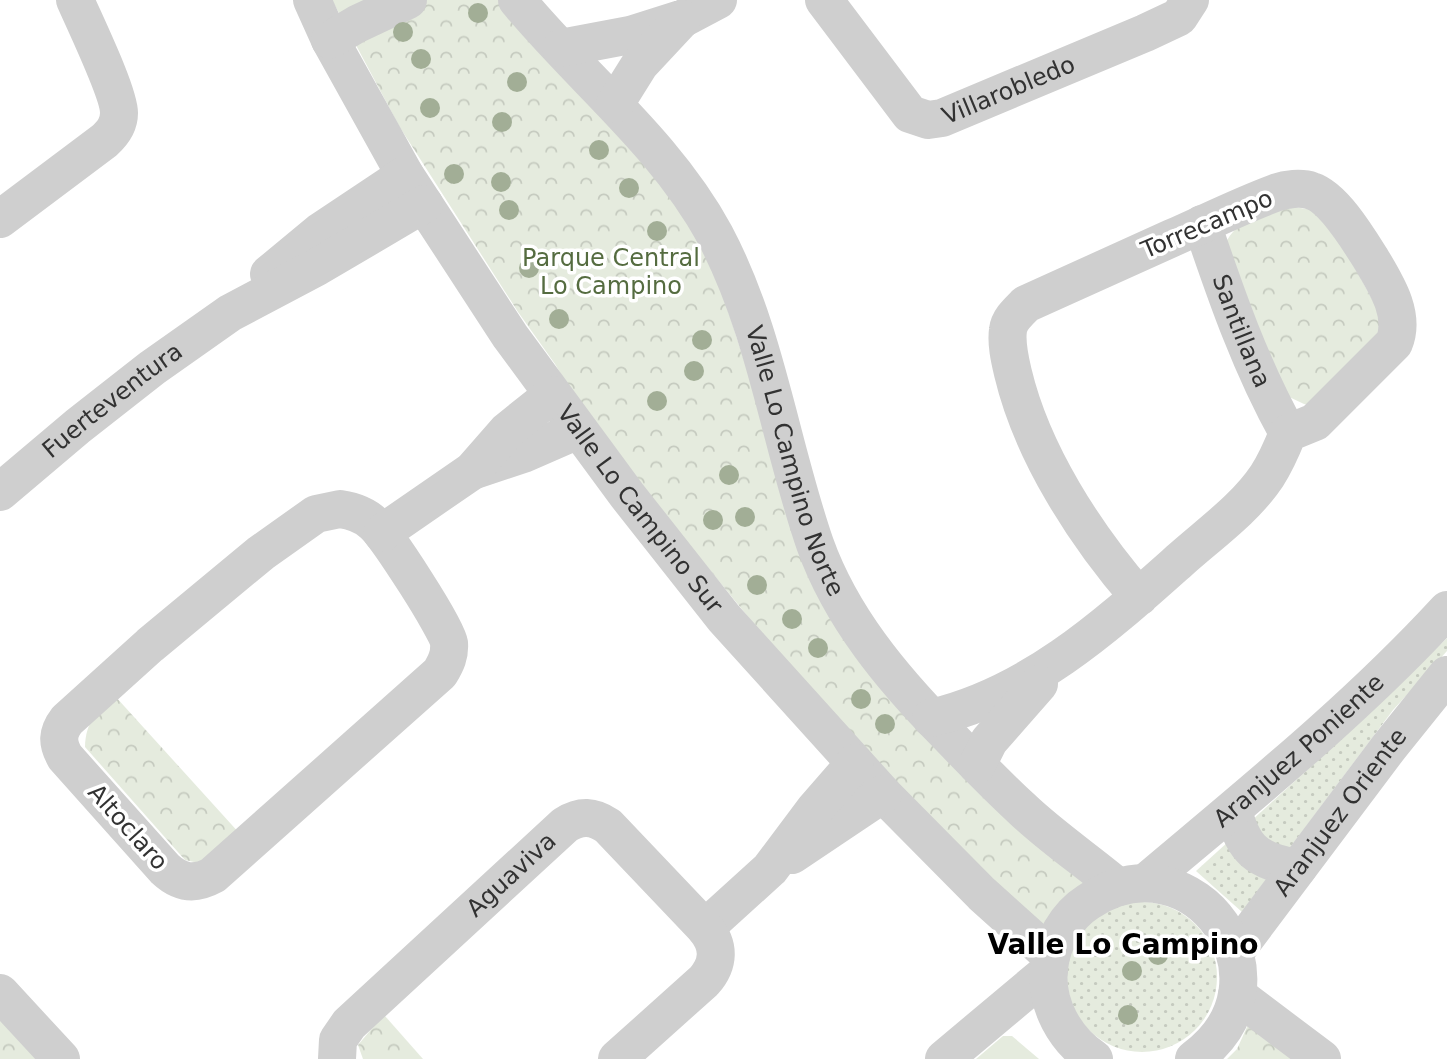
<svg xmlns="http://www.w3.org/2000/svg" width="1447" height="1059" viewBox="0 0 1447 1059" font-family="'DejaVu Sans',sans-serif">
  <defs>
    <pattern id="grass-dots" width="8" height="8" patternUnits="userSpaceOnUse" patternTransform="scale(1.75)"><rect width="8" height="8" fill="#e5ebde"/><path d="M2 2h.1M6 6h.1" fill="none" stroke="#c5cabf" stroke-width="1.8" stroke-linecap="round"/></pattern>
    <pattern id="forest-crowns" width="20" height="18" patternUnits="userSpaceOnUse" patternTransform="scale(1.75)"><rect width="20" height="18" fill="#e5ebde"/><path d="M2 6a3 3 0 1 1 6 0M12 15a3 3 0 1 1 6 0" fill="none" stroke="#c5cabf"/></pattern>
  </defs>
  <rect width="100%" height="100%" fill="#fff"/>
  <!-- grass -->
  <g fill="url(#grass-dots)">
    <polygon points="1447,638 1447,651 1393,710 1242,912 1196,871 1350,731"/>
    <circle cx="1142" cy="977" r="75"/>
  </g>
  <!-- forest -->
  <g fill="url(#forest-crowns)">
    <polygon points="332,0 502,0 699,221 818,589 1095,883 1039,944 852,744 592,426 555,364 518,312 399,126"/>
    <path d="M1276,204L1325,212L1387,327L1317,406L1304,404L1285,395L1224,247C1233,223 1256,215 1276,204Z"/>
    <path d="M115,696L241,835L203,864L185,860L85,747C86,721 96,713 115,696Z"/>
    <polygon points="0,1011 44,1059 0,1059"/>
    <polygon points="385,1016 423,1059 363,1059 358,1045 374,1026"/>
    <polygon points="1252,1016 1304,1059 1227,1059 1237,1049"/>
  </g>
  <!-- garden -->
  <polygon fill="#e5ebde" points="1003,1036 1012,1036 1039,1059 976,1059"/>
  <g fill="none" stroke-linecap="round" stroke-linejoin="round">
    <!-- minor -->
    <g stroke="#cfcfcf" stroke-width="38">
      <path id="s1" d="M312,0L330,40L405,175L510,336L627,495L724,618L883,794L982,894L1051,956"/>
      <path id="s2" d="M517,0C582,79 665,143 715,235C766,331 780,443 815,544C841,617 892,678 946,733C970,758 994,783 1020,807C1050,836 1086,860 1118,887"/>
      <path id="s3" d="M824,0L910,114L928,120L942,118L1145,33L1179,17L1190,0"/>
      <polyline points="330,40 357,24 408,0"/>
      <polyline points="561,48 630,35 684,18 718,0"/>
      <polyline points="615,104 640,64 682,19"/>
      <path d="M0,219L104,141C113,133 119,125 119,113C119,93 85,23 75,0"/>
      <path id="s4" d="M1202,224C1226,295 1251,367 1288,433"/>
      <polyline points="269,274 321,231 405,175"/>
      <polyline points="472,471 523,454 578,430"/>
      <path id="s5" d="M0,492L78,426L152,368L230,313L317,267L424,204"/>
      <path d="M340,509C353,511 365,515 374,524C387,536 447,628 449,643C450,655 446,663 440,673L213,875C195,885 180,883 165,869L65,757C57,743 57,733 67,720L150,645L261,553L316,514Z"/>
      <polyline points="382,533 472,471 507,431 552,395"/>
      <path d="M931,718C1030,695 1106,626 1179,561C1209,534 1245,509 1267,476C1276,462 1282,448 1288,433L1315,422L1394,343C1406,314 1385,283 1371,259C1359,240 1334,198 1312,191C1301,187 1286,189 1275,193C1240,206 1206,223 1172,238C1123,260 1074,282 1026,304C1018,312 1009,320 1008,330C1006,344 1010,360 1013,373C1032,453 1085,535 1139,597"/>
      <polyline points="977,765 989,741 1039,684"/>
      <path d="M1233,810C1243,850 1257,861 1298,868"/>
      <polyline points="792,855 883,794"/>
      <path id="s6" d="M1145,883C1248,796 1355,710 1447,610"/>
      <polyline points="705,928 770,869 815,809 855,763"/>
      <path id="s7" d="M1235,952L1389,747L1447,675"/>
      <polyline points="0,993 61,1059"/>
      <polyline points="1237,995 1322,1059"/>
      <path id="s8" d="M337,1059L338,1040L349,1024L565,825C581,815 593,816 608,826L705,928C720,946 719,964 704,981L617,1059"/>
      <polyline points="944,1059 1049,971"/>
      <path d="M1094,1059C1065,1039 1045,1005 1049,968C1052,942 1066,916 1088,902C1194,831 1301,981 1194,1059"/>
    </g>
  </g>
  <!-- trees -->
  <g fill="#a2ae96">
    <circle cx="478" cy="13" r="10"/>
    <circle cx="403" cy="32" r="10"/>
    <circle cx="421" cy="59" r="10"/>
    <circle cx="517" cy="82" r="10"/>
    <circle cx="430" cy="108" r="10"/>
    <circle cx="502" cy="122" r="10"/>
    <circle cx="599" cy="150" r="10"/>
    <circle cx="454" cy="174" r="10"/>
    <circle cx="501" cy="182" r="10"/>
    <circle cx="629" cy="188" r="10"/>
    <circle cx="509" cy="210" r="10"/>
    <circle cx="657" cy="231" r="10"/>
    <circle cx="529" cy="268" r="10"/>
    <circle cx="559" cy="319" r="10"/>
    <circle cx="702" cy="340" r="10"/>
    <circle cx="694" cy="371" r="10"/>
    <circle cx="657" cy="401" r="10"/>
    <circle cx="729" cy="475" r="10"/>
    <circle cx="745" cy="517" r="10"/>
    <circle cx="713" cy="520" r="10"/>
    <circle cx="757" cy="585" r="10"/>
    <circle cx="792" cy="619" r="10"/>
    <circle cx="818" cy="648" r="10"/>
    <circle cx="861" cy="699" r="10"/>
    <circle cx="885" cy="724" r="10"/>
    <circle cx="1158" cy="955" r="10"/>
    <circle cx="1132" cy="971" r="10"/>
    <circle cx="1128" cy="1015" r="10"/>
  </g>
  <g text-anchor="middle" dominant-baseline="central" stroke-width="7" stroke-linejoin="round" paint-order="stroke">
    <!-- street labels -->
    <g font-size="24" fill="#323232" stroke="#fff">
      <text stroke="none"><textPath href="#s3" startOffset="248">Villarobledo</textPath></text>
      <text transform="translate(1207 224) rotate(-23)">Torrecampo</text>
      <text stroke="none"><textPath href="#s4" startOffset="114">Santillana</textPath></text>
      <text stroke="none"><textPath href="#s5" startOffset="145">Fuerteventura</textPath></text>
      <text stroke="none"><textPath href="#s2" startOffset="548">Valle Lo Campino Norte</textPath></text>
      <text stroke="none"><textPath href="#s1" startOffset="607">Valle Lo Campino Sur</textPath></text>
      <text stroke="none"><textPath href="#s6" startOffset="203">Aranjuez Poniente</textPath></text>
      <text stroke="none"><textPath href="#s7" startOffset="175">Aranjuez Oriente</textPath></text>
      <text transform="translate(128 827) rotate(48)">Altoclaro</text>
      <text stroke="none"><textPath href="#s8" startOffset="259">Aguaviva</textPath></text>
    </g>
    <!-- park labels -->
    <g font-size="24" fill="#556c40" stroke="#fff">
      <text x="611" y="258">Parque Central<tspan x="611" dy="28">Lo Campino</tspan></text>
    </g>
    <!-- quarter labels -->
    <g font-size="28" font-weight="bold" fill="#000" stroke="#fff">
      <text x="1123" y="944">Valle Lo Campino</text>
    </g>
  </g>
</svg>
